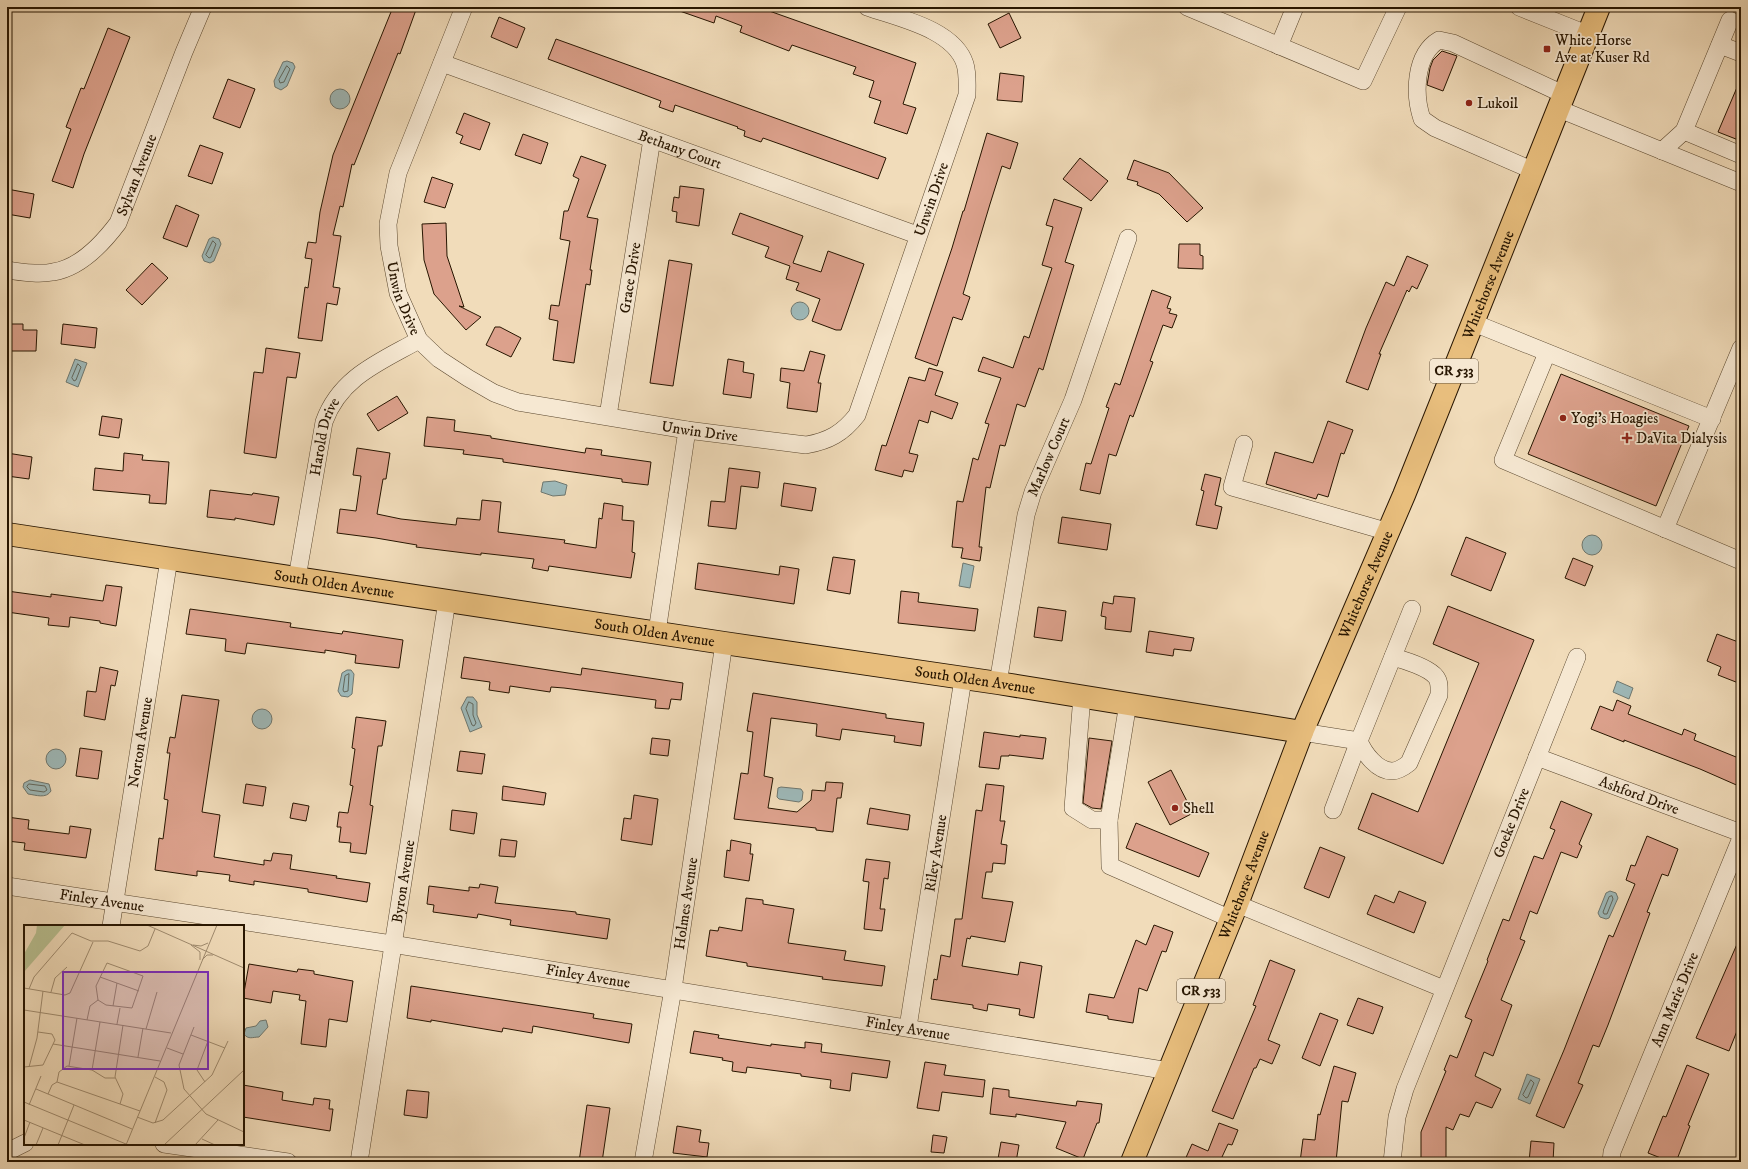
<svg xmlns="http://www.w3.org/2000/svg" width="1748" height="1169" viewBox="0 0 1748 1169" font-family="'IM FELL DW Pica',serif">
  <rect width="100%" height="100%" fill="#f1dcba"/>
  <filter id="stains"><feTurbulence type="fractalNoise" baseFrequency=".005" numOctaves="4"/><feColorMatrix values="0 0 0 0 .2 0 0 0 0 .09 0 0 0 0 .02 0 0 0 .5 -.17"/></filter>
  <radialGradient id="worn" r=".72"><stop offset=".6" stop-color="#630" stop-opacity="0"/><stop offset="1" stop-color="#630" stop-opacity=".3"/></radialGradient>
  <!-- water -->
  <g fill="#9eb9b9" stroke="#6e776f">
    <polygon points="287,61 293,63 295,67 287,86 281,90 275,87 274,81 283,62"/>
    <circle cx="340" cy="99" r="10"/>
    <polygon points="213,237 219,239 221,244 214,261 210,263 204,261 202,256 209,239"/>
    <circle cx="800" cy="311" r="9"/>
    <polygon points="75,359 87,363 78,387 66,382"/>
    <polygon points="555,481 567,485 565,495 553,496 541,492 543,482"/>
    <circle cx="1592" cy="545" r="10"/>
    <polygon points="963,563 974,566 970,588 959,586"/>
    <polygon points="347,670 351,670 354,674 352,694 348,697 341,696 338,691 342,673"/>
    <polygon points="1617,681 1633,688 1629,699 1613,692"/>
    <polygon points="467,697 473,697 477,702 477,715 482,727 470,732 461,708"/>
    <circle cx="262" cy="719" r="10"/>
    <circle cx="56" cy="759" r="10"/>
    <path d="M30,780L49,784L51,791C46,799 36,795 28,794L23,787L24,783Z"/>
    <polygon points="781,787 801,789 803,792 802,800 799,802 779,799 777,797 778,788"/>
    <polygon points="1610,891 1616,893 1618,898 1609,918 1606,919 1600,917 1598,913 1606,893"/>
    <path d="M266,1020L268,1027L259,1037C253,1037 248,1040 244,1034L246,1028L256,1026L260,1021Z"/>
    <polygon points="1527,1074 1540,1079 1530,1104 1518,1099"/>
  </g>
  <g fill="none" stroke-linecap="round" stroke-linejoin="round">
    <!-- shore -->
    <g stroke="#62675c" stroke-width="1">
      <polygon points="287,66 290,69 284,82 280,83 279,80"/>
      <polygon points="213,241 216,244 211,257 209,258 206,255"/>
      <polygon points="78,364 81,367 76,380 74,381 72,378"/>
      <polygon points="349,674 348,691 344,692 343,690 345,676"/>
      <polygon points="469,702 473,704 473,715 476,723 474,726 472,725 466,709"/>
      <polygon points="29,784 45,786 47,790 44,792 30,790 27,787"/>
      <polygon points="1612,896 1613,899 1607,914 1604,914 1603,912 1609,897"/>
      <polygon points="1531,1080 1534,1083 1528,1097 1526,1098 1523,1095"/>
    </g>
  </g>
  <!-- building -->
  <g fill="#dca18c" stroke="#271500">
    <polygon points="393,7 417,7 400,54 398,53 354,165 352,164 343,207 340,206 333,235 341,236 333,287 340,288 337,305 327,303 322,341 298,338 305,287 308,288 312,259 305,258 308,242 316,243 320,212 333,155"/>
    <polygon points="675,7 758,7 916,63 903,104 916,108 907,134 874,123 881,101 869,97 874,81 853,74 856,67 792,45 789,51 740,32 742,26 716,16 714,23 674,9"/>
    <polygon points="1009,13 1021,38 1000,48 988,24"/>
    <polygon points="499,17 525,28 517,48 491,37"/>
    <polygon points="108,28 130,37 84,154 73,188 52,181 71,129 66,127 81,88 84,89"/>
    <polygon points="556,39 886,158 878,179 763,138 761,142 744,136 745,131 737,128 738,127 675,105 673,112 659,107 661,101 548,59"/>
    <polygon points="1442,51 1457,56 1443,91 1427,85 1430,68 1433,60"/>
    <polygon points="1000,73 1024,76 1022,102 997,100"/>
    <polygon points="1741,78 1741,141 1718,132"/>
    <polygon points="228,79 255,89 240,128 213,118"/>
    <polygon points="464,113 490,123 480,150 460,143 463,136 456,133"/>
    <polygon points="987,133 1018,143 1010,169 1002,166 990,204 963,294 970,297 962,320 953,317 937,366 915,358 952,248 963,211 964,211"/>
    <polygon points="523,134 548,143 541,164 515,155"/>
    <polygon points="200,145 223,153 212,184 188,176"/>
    <polygon points="581,156 606,165 587,217 598,219 590,270 592,270 590,285 586,284 574,363 553,360 558,321 549,319 551,305 559,306 570,241 560,239 564,211 568,211 579,179 573,176"/>
    <polygon points="1080,158 1108,181 1091,201 1063,179"/>
    <polygon points="1134,160 1169,173 1203,208 1187,222 1159,194 1137,185 1138,182 1127,179"/>
    <polygon points="432,177 453,184 445,208 424,202"/>
    <polygon points="680,186 704,189 699,226 676,222 677,212 672,211 674,197 679,198"/>
    <polygon points="7,189 34,194 30,218 7,214"/>
    <polygon points="1054,199 1082,208 1065,262 1074,265 1043,370 1039,368 1025,407 1017,404 1005,446 1000,445 990,488 986,487 979,547 982,547 980,561 961,558 963,548 952,547 957,501 963,502 973,458 978,460 989,424 985,423 1001,378 978,371 983,357 1013,368 1024,336 1029,338 1052,268 1042,265 1053,227 1046,225"/>
    <polygon points="176,205 199,215 187,247 163,238"/>
    <polygon points="740,213 803,236 793,263 821,272 828,251 864,264 841,330 836,330 812,321 820,299 796,290 799,283 786,279 790,266 765,257 769,247 732,234"/>
    <polygon points="446,223 447,256 464,307 459,306 481,317 466,330 434,294 424,260 422,224"/>
    <polygon points="1179,244 1200,244 1200,255 1203,256 1203,269 1178,268"/>
    <polygon points="1407,256 1428,265 1417,289 1412,286 1409,292 1407,290 1379,354 1381,354 1368,390 1346,382 1366,328 1386,282 1394,286"/>
    <polygon points="669,260 692,264 673,386 650,383"/>
    <polygon points="152,263 168,278 142,305 126,290"/>
    <polygon points="1152,290 1171,297 1167,308 1171,309 1169,313 1177,315 1172,328 1163,325 1150,361 1153,362 1133,417 1130,415 1116,456 1109,454 1100,494 1080,490 1086,463 1091,464 1109,408 1106,407 1115,383 1120,385"/>
    <polygon points="7,324 23,324 23,330 37,330 36,351 7,351"/>
    <polygon points="63,324 97,328 95,348 61,344"/>
    <polygon points="495,327 500,327 521,338 511,357 486,345"/>
    <polygon points="266,348 300,353 296,378 287,377 276,458 244,453 254,372 263,373"/>
    <polygon points="810,351 825,355 818,383 821,383 817,412 787,408 790,383 780,381 781,368 804,371"/>
    <polygon points="728,359 744,362 743,372 754,374 751,398 723,394"/>
    <polygon points="929,368 943,372 935,395 958,403 952,419 931,411 928,423 919,420 909,453 918,455 913,472 904,470 902,477 875,470 882,445 886,446 909,377 925,381"/>
    <polygon points="1561,374 1689,426 1656,506 1528,454"/>
    <polygon points="397,396 408,413 378,431 367,414"/>
    <polygon points="102,416 122,419 119,438 99,435"/>
    <polygon points="427,417 455,420 454,431 491,436 491,438 585,453 586,448 602,450 601,455 651,462 648,485 622,482 622,479 503,462 503,459 463,454 464,450 424,446"/>
    <polygon points="1328,421 1353,430 1344,454 1341,453 1328,497 1318,494 1316,499 1266,484 1275,452 1313,463"/>
    <polygon points="357,448 390,453 386,479 383,479 377,514 401,519 456,525 457,518 480,520 482,500 501,502 498,532 565,540 564,543 596,548 599,518 602,519 604,503 623,506 622,520 634,521 632,552 635,553 631,578 549,566 548,571 532,568 534,559 481,553 481,555 416,547 417,545 376,538 337,533 340,509 356,511 361,476 353,475"/>
    <polygon points="7,453 32,457 29,479 7,476"/>
    <polygon points="124,453 143,455 142,460 169,462 166,504 149,503 150,495 93,490 95,468 123,471"/>
    <polygon points="729,468 760,472 758,488 741,486 736,529 708,526 711,501 725,502"/>
    <polygon points="1205,474 1221,478 1215,505 1222,507 1217,529 1196,525 1204,491 1201,490"/>
    <polygon points="784,483 816,488 812,511 781,506"/>
    <polygon points="210,490 252,495 253,493 279,497 274,525 235,518 235,520 207,517"/>
    <polygon points="1062,517 1111,524 1107,550 1058,543"/>
    <polygon points="1466,537 1506,553 1491,591 1451,575"/>
    <polygon points="833,557 855,560 850,594 827,590"/>
    <polygon points="1573,558 1593,566 1585,586 1565,578"/>
    <polygon points="698,563 779,575 780,566 799,569 794,604 695,589"/>
    <polygon points="106,585 122,587 116,626 100,623 100,621 70,617 69,627 48,625 49,618 7,612 7,591 51,597 51,594 103,601"/>
    <polygon points="901,591 919,593 918,602 978,609 975,631 898,623"/>
    <polygon points="1114,596 1135,598 1131,632 1105,629 1106,617 1101,616 1103,602 1113,604"/>
    <polygon points="1448,606 1534,640 1443,864 1358,829 1372,793 1418,812 1479,663 1433,644"/>
    <polygon points="1038,607 1066,611 1062,641 1034,637"/>
    <polygon points="190,609 291,623 290,627 342,634 343,631 403,640 399,668 355,663 356,655 325,650 325,653 247,643 245,654 225,651 226,639 186,634"/>
    <polygon points="1149,631 1194,638 1191,651 1174,649 1173,656 1146,652"/>
    <polygon points="1717,634 1741,643 1741,684 1718,675 1721,667 1707,661"/>
    <polygon points="464,657 581,675 582,668 683,683 681,700 671,699 669,709 655,708 656,700 564,688 551,687 550,692 510,686 509,693 489,690 490,682 461,678"/>
    <polygon points="100,667 118,671 115,686 111,685 105,720 84,716 87,691 96,692"/>
    <polygon points="753,693 886,714 886,718 924,723 921,746 894,742 895,736 842,729 840,740 816,736 817,724 771,718 764,776 773,778 768,808 797,812 811,800 812,790 825,791 826,782 843,783 841,798 837,798 833,832 816,830 816,828 734,819 741,773 748,774 753,732 747,731"/>
    <polygon points="182,695 219,700 202,812 220,815 214,857 264,865 264,860 271,861 273,853 292,855 290,869 337,876 336,878 370,883 367,902 308,892 308,889 254,881 254,885 229,881 230,875 197,871 197,876 155,870 159,838 163,839 168,800 164,799 170,753 167,753 170,737 175,738"/>
    <polygon points="1617,700 1631,706 1628,714 1682,735 1684,729 1696,734 1694,740 1741,759 1741,787 1700,769 1624,740 1624,742 1591,729 1600,706 1613,711"/>
    <polygon points="356,717 386,721 382,746 378,746 370,805 373,806 366,854 350,852 351,843 339,842 341,827 337,827 339,812 348,813 353,786 350,785 355,749 352,748"/>
    <polygon points="984,732 1020,737 1020,735 1046,738 1043,759 1009,755 1009,756 1001,756 999,769 979,767"/>
    <polygon points="652,738 670,740 668,756 650,754"/>
    <polygon points="1089,738 1112,741 1101,809 1092,808 1083,803"/>
    <polygon points="80,748 102,751 98,779 76,776"/>
    <polygon points="460,751 485,754 482,774 457,771"/>
    <polygon points="1171,770 1193,813 1170,825 1148,782"/>
    <polygon points="246,784 266,787 263,806 243,803"/>
    <polygon points="986,784 1004,786 1000,821 1005,821 1001,844 1007,845 1005,864 993,863 992,872 986,872 982,898 1013,902 1005,942 971,936 970,939 967,938 962,966 1018,975 1020,962 1042,966 1034,1018 1019,1015 1020,1009 988,1004 987,1011 973,1008 973,1005 931,999 934,979 937,980 941,955 950,957 955,919 962,919 976,810 982,811"/>
    <polygon points="503,786 546,793 544,805 502,800"/>
    <polygon points="634,795 658,799 652,845 621,840 624,818 631,819"/>
    <polygon points="1561,801 1592,814 1579,844 1582,846 1577,858 1561,852 1537,914 1530,911 1520,939 1525,941 1501,1000 1512,1005 1493,1056 1484,1052 1475,1076 1501,1089 1492,1108 1476,1102 1469,1117 1460,1114 1453,1130 1446,1127 1446,1162 1421,1162 1421,1132 1446,1071 1444,1070 1450,1055 1457,1058 1472,1020 1465,1017 1488,961 1487,960 1503,919 1509,921 1534,856 1543,859 1555,830 1550,828"/>
    <polygon points="293,803 309,806 306,821 290,818"/>
    <polygon points="870,808 910,815 908,830 867,824"/>
    <polygon points="452,810 477,813 474,834 450,830"/>
    <polygon points="7,817 29,820 28,829 69,834 70,826 91,829 86,858 24,850 25,843 7,841"/>
    <polygon points="1136,823 1209,853 1199,877 1126,848"/>
    <polygon points="1647,836 1678,849 1668,876 1662,874 1647,912 1650,913 1608,1025 1599,1047 1593,1045 1578,1083 1583,1085 1564,1128 1536,1116 1564,1050 1609,935 1613,937 1635,884 1626,880 1631,865 1635,866"/>
    <polygon points="501,839 517,841 515,857 499,856"/>
    <polygon points="731,840 751,844 750,854 753,854 749,881 724,877 727,850 730,851"/>
    <polygon points="1320,847 1345,857 1329,898 1304,888"/>
    <polygon points="866,859 890,862 888,879 884,878 880,909 885,909 882,931 864,929 869,882 863,881"/>
    <polygon points="480,884 498,887 495,903 576,912 576,914 610,919 607,939 510,925 511,920 478,914 477,918 433,912 434,905 427,904 429,886 469,891 469,887 479,888"/>
    <polygon points="1399,891 1426,902 1414,933 1367,914 1375,895 1394,903"/>
    <polygon points="746,898 763,900 763,904 794,909 788,943 846,951 844,960 885,966 882,986 822,979 823,977 747,966 747,963 706,956 710,930 718,931 719,927 742,931"/>
    <polygon points="1154,925 1173,932 1166,952 1162,951 1147,991 1139,988 1133,1023 1108,1019 1108,1016 1086,1012 1089,994 1114,998 1136,940 1146,945"/>
    <polygon points="1741,935 1741,1021 1729,1051 1696,1038"/>
    <polygon points="1270,960 1295,970 1268,1040 1280,1045 1272,1064 1260,1059 1256,1068 1254,1068 1233,1119 1212,1111 1256,1006 1253,1005"/>
    <polygon points="249,964 297,972 298,969 314,971 314,974 353,981 347,1022 329,1019 326,1047 301,1044 306,1001 299,1000 300,995 273,991 271,1003 243,998"/>
    <polygon points="411,986 594,1014 593,1018 632,1024 629,1043 533,1026 532,1033 503,1028 502,1032 431,1020 431,1022 407,1018"/>
    <polygon points="1358,998 1383,1007 1373,1034 1347,1025"/>
    <polygon points="1320,1013 1338,1020 1320,1066 1302,1058"/>
    <polygon points="694,1031 719,1035 718,1038 771,1046 771,1044 805,1048 805,1042 822,1044 821,1052 890,1061 887,1078 852,1073 850,1091 830,1088 831,1080 801,1076 801,1074 747,1067 746,1073 732,1071 733,1062 722,1060 723,1058 690,1053"/>
    <polygon points="925,1062 946,1065 944,1075 985,1080 983,1097 942,1092 939,1111 917,1108"/>
    <polygon points="1687,1065 1709,1074 1688,1125 1690,1126 1676,1162 1671,1162 1648,1153 1663,1116 1666,1117"/>
    <polygon points="1334,1066 1356,1073 1348,1102 1342,1101 1336,1162 1300,1162 1303,1139 1315,1140 1318,1114 1320,1115"/>
    <polygon points="243,1085 283,1092 282,1100 313,1105 314,1098 330,1100 329,1109 333,1109 330,1131 243,1117"/>
    <polygon points="993,1088 1009,1090 1009,1097 1076,1106 1077,1101 1102,1104 1099,1123 1097,1123 1083,1159 1056,1148 1066,1122 1016,1114 1016,1117 990,1114"/>
    <polygon points="407,1090 429,1092 427,1118 404,1115"/>
    <polygon points="587,1105 610,1108 602,1162 579,1162"/>
    <polygon points="1219,1123 1238,1130 1232,1145 1228,1144 1222,1157 1234,1162 1184,1162 1192,1144 1208,1151"/>
    <polygon points="677,1126 701,1130 699,1142 709,1143 707,1157 673,1153"/>
    <polygon points="933,1135 947,1137 944,1153 931,1152"/>
    <polygon points="1531,1141 1554,1143 1553,1162 1529,1162"/>
    <polygon points="1001,1142 1019,1145 1016,1162 998,1159"/>
  </g>
  <g fill="none" stroke-linecap="round" stroke-linejoin="round">
    <!-- minor casing -->
    <g stroke="#5a472e" stroke-width="18">
      <g id="minor">
        <path id="s1" d="M464,7L398,173L388,224L389,246L398,293L419,340L439,359L468,378L494,393L518,402L687,430L806,445C829,441 843,433 857,415L967,95C967,85 968,74 965,64C954,29 898,18 867,7"/>
        <polyline points="1187,7 1363,81 1398,7"/>
        <polyline points="1519,7 1589,35"/>
        <polyline points="1720,45 1741,53"/>
        <polyline points="1279,46 1295,7"/>
        <path id="s2" d="M442,63L917,235"/>
        <polyline points="1559,109 1741,183"/>
        <polyline points="1684,131 1741,155"/>
        <polyline points="1662,151 1684,131 1730,20"/>
        <path d="M1534,171L1435,128L1422,119C1414,95 1414,55 1439,40L1453,43L1565,95"/>
        <path id="s3" d="M7,270C22,272 38,275 53,272C80,268 103,243 118,223L184,52L203,7"/>
        <polyline points="1474,323 1712,419"/>
        <polyline points="1547,353 1503,460 1741,561"/>
        <path id="s4" d="M608,416L652,139"/>
        <polyline points="1244,444 1232,487 1389,532"/>
        <polyline points="1665,529 1741,348"/>
        <path id="s5" d="M297,578L324,422C340,377 380,362 419,340"/>
        <polyline points="657,632 687,430"/>
        <path id="s6" d="M998,683L1026,515L1033,492L1073,400L1128,238"/>
        <polyline points="1082,696 1073,808 1092,820 1109,820 1128,703"/>
        <polyline points="1302,732 1359,741 1412,609"/>
        <path d="M1359,741C1364,753 1377,771 1392,771C1398,771 1404,767 1409,763L1439,695C1439,689 1440,682 1436,677C1429,668 1404,660 1393,657"/>
        <path id="s7" d="M1537,757L1741,833"/>
        <polyline points="1333,810 1359,741"/>
        <polyline points="1109,820 1110,866 1231,919"/>
        <path id="s8" d="M7,886L392,944L1169,1071"/>
        <polyline points="1237,904 1444,989"/>
        <path id="s9" d="M111,926L169,559"/>
        <path id="s10" d="M908,1027L963,679"/>
        <polyline points="164,1144 288,1162"/>
        <polyline points="7,1152 25,1143"/>
        <path id="s11" d="M359,1162L447,601"/>
        <path id="s12" d="M643,1162L673,989L724,643"/>
        <path id="s13" d="M1392,1162L1397,1117L1405,1089L1577,657"/>
        <path id="s14" d="M1611,1162L1612,1152L1741,838"/>
      </g>
    </g>
    <!-- major casing -->
    <g stroke="#271500" stroke-width="24">
      <g id="major">
        <path id="s15" d="M7,534L724,643L998,683L1302,732"/>
        <path id="s16" d="M1132,1162L1237,904L1302,732L1404,495L1599,7"/>
      </g>
    </g>
    <!-- minor -->
    <use href="#minor" stroke="#f6e8d2" stroke-width="17"/>
    <!-- major -->
    <use href="#major" stroke="#e8be7d" stroke-width="22"/>
  </g>
  <!-- markers -->
  <g fill="#8f2418" stroke="#f6e8d2" stroke-width="1.5">
    <rect x="1543" y="45" width="8" height="8" rx="2"/>
    <circle cx="1469" cy="103" r="4"/>
    <circle cx="1563" cy="418" r="4"/>
    <path d="M1625 432h4v4h4v4h-4v4h-4v-4h-4v-4h4z"/>
    <circle cx="1175" cy="808" r="4"/>
  </g>
  <g text-anchor="middle" dominant-baseline="central" stroke-width="3.5" stroke-linejoin="round" paint-order="stroke">
    <!-- shield labels -->
    <g fill="#f6e8d2" stroke="#65543f" stroke-width="1">
      <rect x="1430" y="359" width="48" height="24" rx="3"/>
      <rect x="1177" y="979" width="48" height="24" rx="3"/>
    </g>
    <g font-size="14" font-weight="bold" fill="#271500">
      <text x="1454" y="371">CR 533</text>
      <text x="1201" y="991">CR 533</text>
    </g>
    <!-- poi labels -->
    <g font-size="15" fill="#271500" stroke="#f6e8d2" text-anchor="start">
      <text x="1555" y="40">White Horse<tspan x="1555" dy="17">Ave at Kuser Rd</tspan></text>
      <text x="1477" y="103">Lukoil</text>
      <text x="1571" y="418">Yogi's Hoagies</text>
      <text x="1636" y="438">DaVita Dialysis</text>
      <text x="1183" y="808">Shell</text>
    </g>
    <!-- street labels -->
    <g font-size="15" fill="#271500" stroke="#f6e8d2">
      <text stroke="none"><textPath href="#s2" startOffset="253">Bethany Court</textPath></text>
      <text stroke="none"><textPath href="#s3" startOffset="181">Sylvan Avenue</textPath></text>
      <text stroke="none"><textPath href="#s1" startOffset="1050">Unwin Drive</textPath></text>
      <text stroke="none"><textPath href="#s4" startOffset="140">Grace Drive</textPath></text>
      <text stroke="none"><textPath href="#s16" startOffset="947">Whitehorse Avenue</textPath></text>
      <text stroke="none"><textPath href="#s1" startOffset="307">Unwin Drive</textPath></text>
      <text stroke="none"><textPath href="#s1" startOffset="654">Unwin Drive</textPath></text>
      <text stroke="none"><textPath href="#s5" startOffset="144">Harold Drive</textPath></text>
      <text stroke="none"><textPath href="#s6" startOffset="233">Marlow Court</textPath></text>
      <text stroke="none"><textPath href="#s15" startOffset="331">South Olden Avenue</textPath></text>
      <text stroke="none"><textPath href="#s16" startOffset="623">Whitehorse Avenue</textPath></text>
      <text stroke="none"><textPath href="#s15" startOffset="655">South Olden Avenue</textPath></text>
      <text stroke="none"><textPath href="#s15" startOffset="979">South Olden Avenue</textPath></text>
      <text stroke="none"><textPath href="#s9" startOffset="186">Norton Avenue</textPath></text>
      <text stroke="none"><textPath href="#s7" startOffset="109">Ashford Drive</textPath></text>
      <text stroke="none"><textPath href="#s13" startOffset="361">Goeke Drive</textPath></text>
      <text stroke="none"><textPath href="#s10" startOffset="176">Riley Avenue</textPath></text>
      <text stroke="none"><textPath href="#s11" startOffset="284">Byron Avenue</textPath></text>
      <text stroke="none"><textPath href="#s16" startOffset="299">Whitehorse Avenue</textPath></text>
      <text stroke="none"><textPath href="#s8" startOffset="96">Finley Avenue</textPath></text>
      <text stroke="none"><textPath href="#s12" startOffset="262">Holmes Avenue</textPath></text>
      <text stroke="none"><textPath href="#s8" startOffset="588">Finley Avenue</textPath></text>
      <text stroke="none"><textPath href="#s14" startOffset="175">Ann Marie Drive</textPath></text>
      <text stroke="none"><textPath href="#s8" startOffset="912">Finley Avenue</textPath></text>
    </g>
  </g>
  <!-- overview -->
  <g transform="translate(24 925)">
    <rect width="220" height="220" fill="#f1dcba"/>
    <path d="M13,0H41L0,47V29L12,8Z" fill="#b8c091"/>
    <path fill="none" stroke="#a08c70" stroke-width="1" d="M123,0L220,43M167,20L176,27V35M169,20L177,21L184,18M178,35L183,30H189M83,38L119,51L108,83L82,80L74,75L72,61ZM76,52L115,66M0,63L41,70L46,68L69,17M5,64L10,52L48,8L67,16H84L116,26L124,21L131,4M27,67L31,53L43,42M89,81L93,58M0,85L147,108M63,95L66,81L74,75M93,99L96,83M170,102L155,140L160,164L182,189L220,207M122,104L133,67M167,110L201,123M29,119L136,136M143,123L159,129M114,132L119,103M45,141L53,93M0,142L19,140L31,115L28,109L14,107M5,142L13,113L19,66M68,145L76,97M131,152L140,157L143,165L131,198M33,157L116,186M33,157L35,147L43,141L68,145L81,153H91M181,157L173,145L184,116M12,164L108,204M24,169L28,160L33,157M0,177L102,219M96,179L99,169L91,152L99,100M5,180L17,151M113,192L129,198L139,195L188,150L204,116M0,195L61,220M0,213L6,197M178,214L191,220M12,220L19,203M34,220L50,180M102,220L193,0M140,220L220,145M171,220L194,195"/>
    <path fill="#7b2cbf" fill-opacity="0.15" stroke="#7b2cbf" stroke-width="2" d="M39,47H184V144H39Z"/>
    <rect width="220" height="220" fill="none" stroke="#271500" stroke-width="2"/>
  </g>
  <!-- margin -->
  <rect width="1748" height="1169" fill="none" stroke="#f1dcba" stroke-width="24"/>
  <rect x="8" y="8" width="1732" height="1153" fill="none" stroke="#271500" stroke-width="2"/>
  <rect x="12" y="12" width="1724" height="1145" fill="none" stroke="#271500"/>
  <rect width="100%" height="100%" filter="url(#stains)"/>
  <rect width="100%" height="100%" fill="url(#worn)"/>
</svg>
